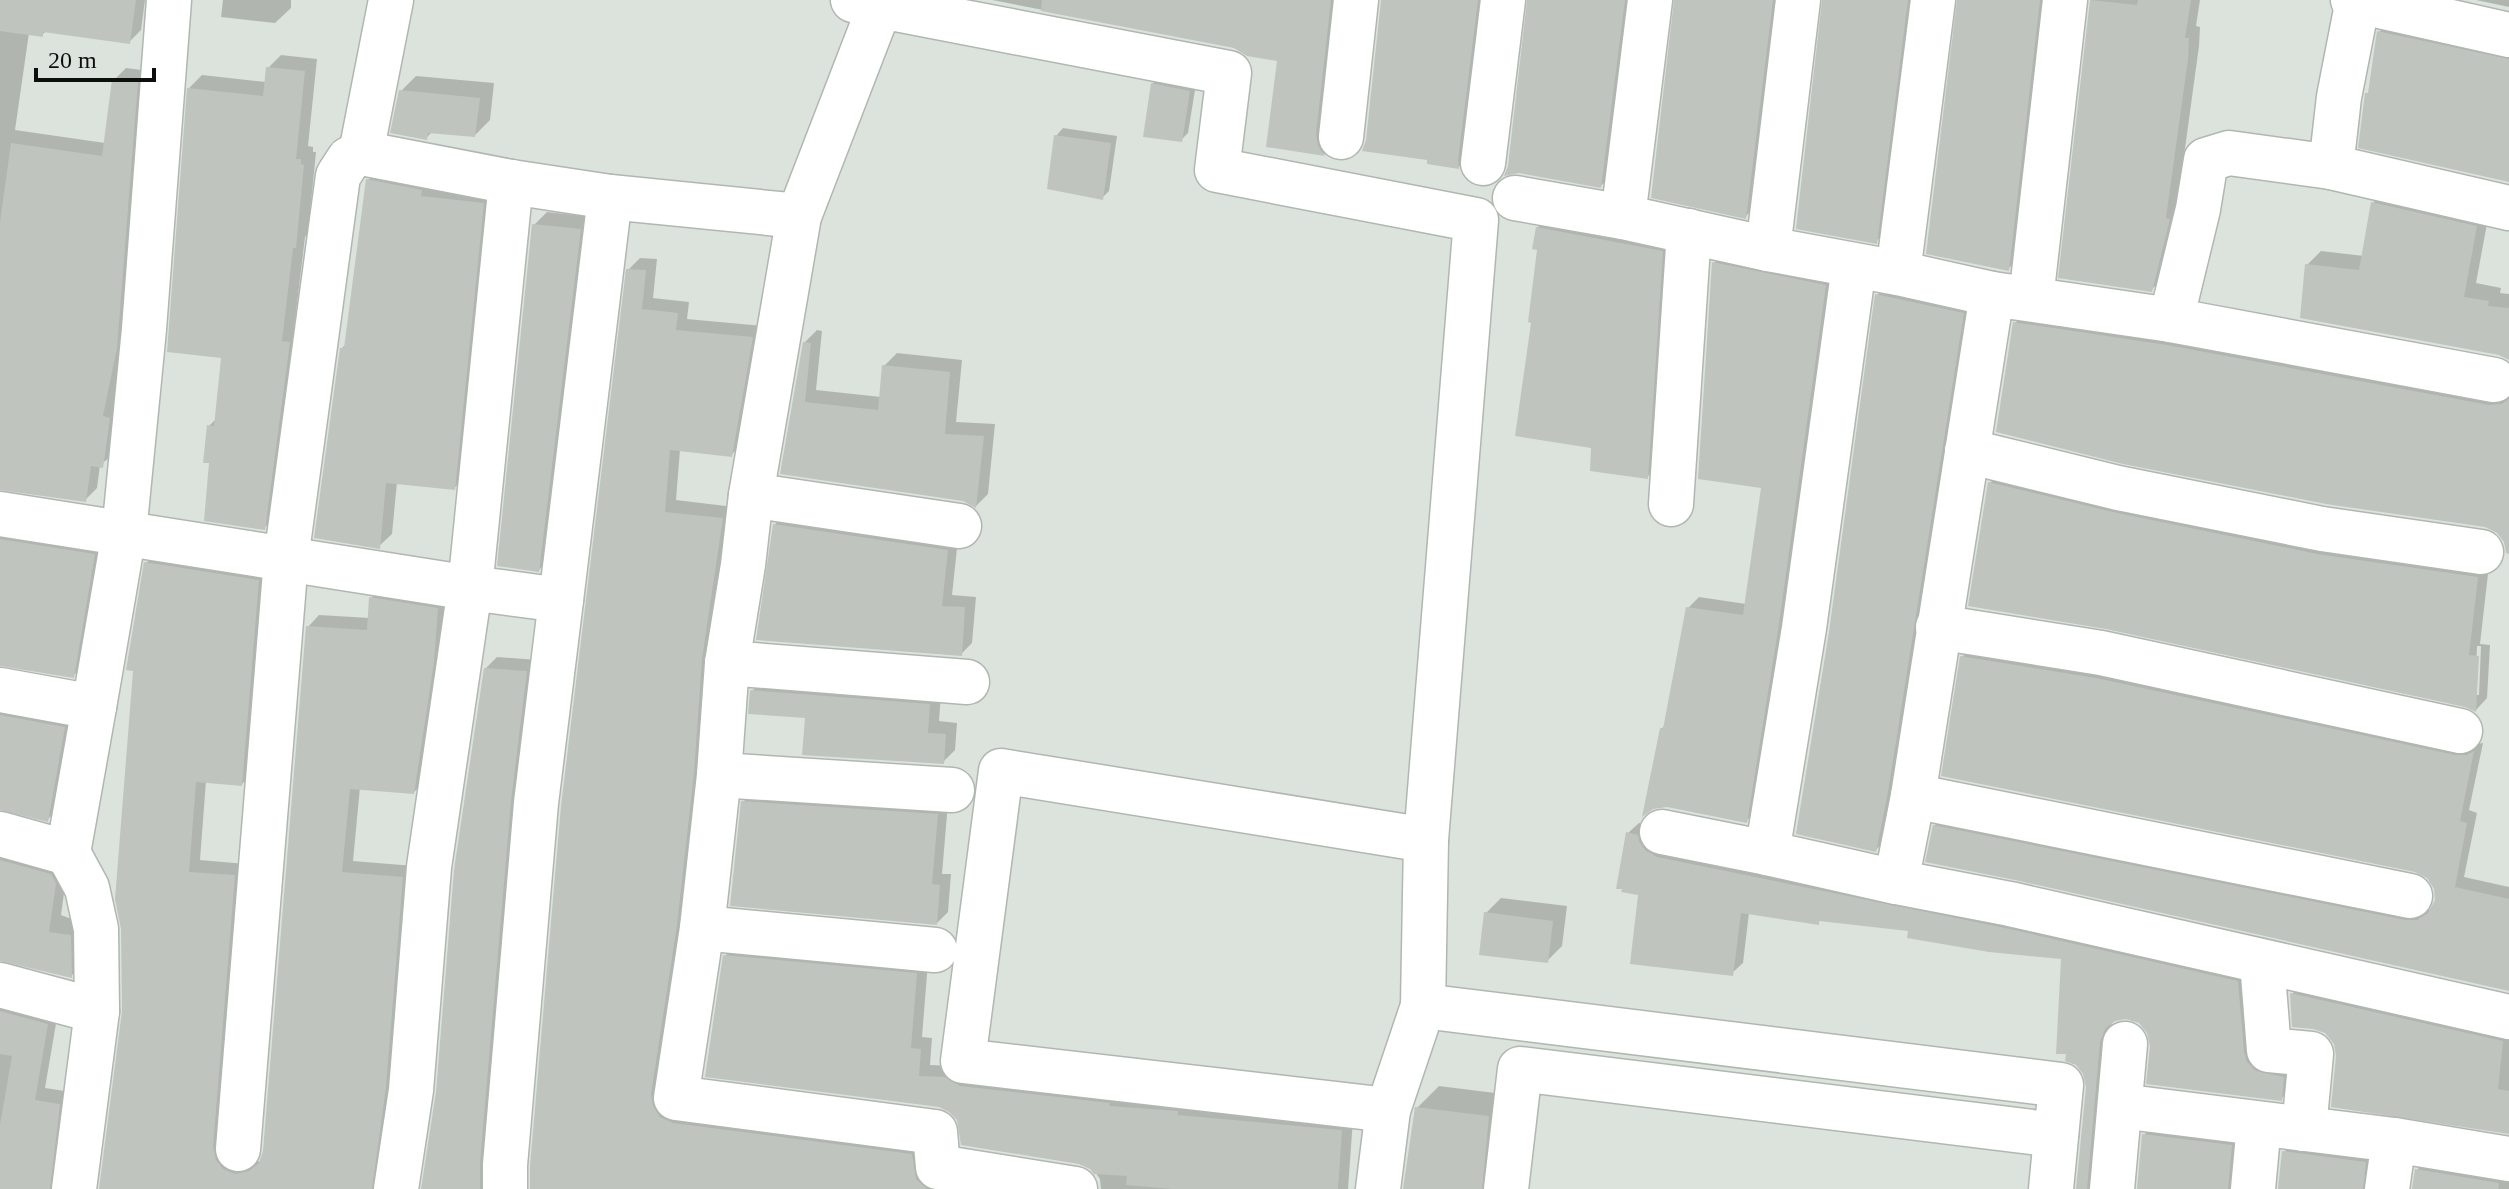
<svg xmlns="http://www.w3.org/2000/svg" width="2509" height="1189" viewBox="0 0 2509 1189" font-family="'Times New Roman',serif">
  <rect width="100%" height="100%" fill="#dce3dc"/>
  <!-- shadow -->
  <g fill="#0003" fill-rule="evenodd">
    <polygon points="0,0 145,0 141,30 129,42 46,31 42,35 29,33 15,130 105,143 114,80 126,68 149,71 128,335 114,405 121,406 114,454 100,465 97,488 85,500 0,488"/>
    <polygon points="223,0 291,0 291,8 275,23 221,17"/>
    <polygon points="992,0 1340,0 1336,143 1325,154 1268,146 1279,59 1234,47"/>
    <polygon points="1382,0 1487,0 1470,155 1459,167 1368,140"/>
    <polygon points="1529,0 1634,0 1612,174 1601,186 1510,167"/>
    <polygon points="1676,0 1782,0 1757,205 1746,216"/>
    <polygon points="1824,0 1917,0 1888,230 1876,241"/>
    <polygon points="1959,0 2049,0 2020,257 2008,269"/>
    <polygon points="2091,0 2200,0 2196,26 2200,27 2199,46 2177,207 2163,278 2151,290"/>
    <polygon points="2476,0 2509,0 2509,7"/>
    <polygon points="2391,20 2509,47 2509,180 2367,94 2370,91 2379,32"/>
    <polygon points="281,55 317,59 308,146 313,147 313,152 316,152 308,233 305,237 294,329 302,330 277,515 264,528 212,462 209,426 217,418 223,356 189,88 202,75 266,82 268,68"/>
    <polygon points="416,76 494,83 490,120 475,135 433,131 426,138 401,91"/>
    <polygon points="1160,77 1196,84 1188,133 1181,140 1152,84"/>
    <polygon points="1063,128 1117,136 1109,191 1102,198 1056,136"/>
    <polygon points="380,168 495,191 467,476 454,488 397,482 392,534 379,546 342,348 347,343 367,181"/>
    <polygon points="2387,189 2489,213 2476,283 2501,288 2500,293 2509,294 2509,358 2307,265 2321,251 2364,256 2373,203"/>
    <polygon points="547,212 593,217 551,557 539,570 534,225"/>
    <polygon points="1549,217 1673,241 1658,466 1647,477 1593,447 1533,321 1540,248 1537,228"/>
    <polygon points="1725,252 1836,275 1757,810 1746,821 1661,729 1666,725 1688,608 1699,597 1746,604 1763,486 1714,263"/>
    <polygon points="640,258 657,259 653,298 689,302 687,319 763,326 743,443 731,455 680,449 676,500 734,507 662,1081 923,1143 999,1189 531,1189 628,270"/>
    <polygon points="1886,287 1971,305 1884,841 1876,850 1831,632 1877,295"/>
    <polygon points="2028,310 2509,392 2509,552 2506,541 2498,531 2015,323"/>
    <polygon points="817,330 822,331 816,390 881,397 884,366 897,353 962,360 956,422 995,424 988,494 976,506 963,499 782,472 804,343"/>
    <path d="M2001,471L2489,565L2480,644L2490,645L2487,698L2476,710L1990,483ZM2477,646H2481L2479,695H2475Z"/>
    <polygon points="786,513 958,539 952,595 976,597 972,643 961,654 775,524"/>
    <polygon points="0,524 106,543 85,664 73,676 0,664"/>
    <polygon points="158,551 270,569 254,772 242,784 206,781 200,860 246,864 250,1163 262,1161 265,1151 308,627 319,615 370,618 371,598 383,586 449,597 426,780 414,792 360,787 353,861 414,866 386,1189 101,1189 124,1014 146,563"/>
    <polygon points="1973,646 2466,746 2483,743 2469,810 2477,813 2464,877 2509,887 2509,989 1934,826 1945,816 2417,911 2429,910 2437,901 2436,888 2428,876 1962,657"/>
    <polygon points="497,657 538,660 494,1189 423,1189 438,1094 485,669"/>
    <polygon points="764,679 941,693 939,721 957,723 955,750 943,762 807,716 752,691"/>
    <polygon points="0,700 76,716 59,808 48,819 0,808"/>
    <polygon points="755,791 948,803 942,874 951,874 948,912 937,923 743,802"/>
    <polygon points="1639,823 2248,971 2293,1067 2291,1088 2281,1099 2152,1046 2149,1032 2140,1021 2128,1017 2113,1020 2110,1030 2099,1189 2078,1189 2088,1087 2064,957 1910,930 1821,919 1818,923 1749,913 1743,963 1732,973 1640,893 1628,833"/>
    <polygon points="0,844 67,871 61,915 82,923 83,964 71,976 0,959"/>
    <polygon points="1501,898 1567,906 1562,946 1547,961 1486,913"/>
    <polygon points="737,944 928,962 922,1037 932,1038 930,1065 958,1066 1353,1119 1348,1189 1101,1189 1100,1179 1093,1169 959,1119 950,1110 725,956"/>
    <polygon points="2302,984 2509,1030 2509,1132 2338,1056 2336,1043 2292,994"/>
    <polygon points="0,995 58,1012 45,1088 71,1092 64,1189 0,1189"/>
    <polygon points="1439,1086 1511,1095 1503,1189 1405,1189 1417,1108"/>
    <polygon points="2154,1124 2241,1135 2241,1189 2139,1189 2144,1135"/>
    <polygon points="2294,1142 2375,1152 2375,1189 2280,1189 2284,1152"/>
    <polygon points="2427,1159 2509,1173 2509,1189 2414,1189 2417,1170"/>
  </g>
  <!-- building -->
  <g fill="#bfc5be">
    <polygon points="0,0 136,0 130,44 43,32 43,37 0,31"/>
    <polygon points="1042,0 1331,0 1316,134 1318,146 1325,156 1266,147 1277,61 1247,56 1234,48 1041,11"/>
    <polygon points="1381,0 1478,0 1458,160 1459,169 1427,164 1427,160 1362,151 1366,140"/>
    <polygon points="1527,0 1625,0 1601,188 1519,173 1504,176 1508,166"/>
    <polygon points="1674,0 1773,0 1746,219 1651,198"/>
    <polygon points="1822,0 1908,0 1877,244 1796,229"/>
    <polygon points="1957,0 2040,0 2009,271 1926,254"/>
    <polygon points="2090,0 2137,5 2138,0 2191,0 2185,38 2189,38 2188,59 2166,218 2170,219 2152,292 2058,278"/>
    <polygon points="2377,31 2509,59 2509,182 2358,148 2364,101 2365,93 2368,93"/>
    <polygon points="266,67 305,71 296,159 301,159 301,164 304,165 296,248 293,248 282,341 290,342 265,530 204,521 209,463 203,463 207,425 214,426 221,358 167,352 187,88 263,96"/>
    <polygon points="112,79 138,82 117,348 103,416 110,418 103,468 91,466 86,502 0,490 0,222 11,143 102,156"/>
    <polygon points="1151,83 1190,91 1182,142 1143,137"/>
    <polygon points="399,90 480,98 475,137 428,133 427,140 390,133"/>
    <polygon points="1054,135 1111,143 1103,200 1047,189"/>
    <polygon points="366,179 422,190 421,196 484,203 455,490 386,483 380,549 314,538 340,348 344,348"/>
    <polygon points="2371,202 2477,226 2464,297 2489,301 2488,306 2509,308 2509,360 2499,355 2300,318 2305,264 2359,270"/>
    <polygon points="532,224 581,229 539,572 497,566"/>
    <polygon points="1536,227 1663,251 1648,479 1590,471 1591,448 1515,436 1531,323 1528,322 1537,250 1532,249"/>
    <polygon points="1712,262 1826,285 1779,624 1747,823 1667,807 1653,809 1642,817 1660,728 1663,729 1686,607 1743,615 1761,488 1698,479"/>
    <polygon points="626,269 646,270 642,309 678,313 676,330 753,337 732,457 670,450 665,512 723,518 702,659 694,773 677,925 651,1094 653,1106 660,1117 673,1123 912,1154 916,1179 927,1189 530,1189 530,1166 561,806"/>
    <polygon points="1875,294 1964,313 1888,792 1876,852 1796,834 1829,632"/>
    <polygon points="2013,322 2167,345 2489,405 2502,404 2509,399 2509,554 2506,553 2504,542 2497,533 2485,527 2326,504 2123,464 1996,432"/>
    <polygon points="803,342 811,343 805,402 878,410 882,365 950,372 945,434 984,436 976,508 963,501 780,474"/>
    <polygon points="1988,482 2113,512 2317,554 2478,577 2469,655 2479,656 2476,712 2465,707 2106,629 1968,606"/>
    <polygon points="773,524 948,550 942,606 965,607 962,656 756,640"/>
    <polygon points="0,539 95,554 74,678 0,666"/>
    <polygon points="144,562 259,580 242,786 196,782 189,872 235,875 213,1147 216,1160 223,1169 235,1174 249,1171 259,1163 263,1151 306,626 367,630 369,597 438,608 434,662 414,794 350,789 342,872 403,877 386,1087 372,1189 99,1189 122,1011 121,929 115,899 133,671 126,670"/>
    <polygon points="1960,656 2096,678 2455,755 2467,755 2474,751 2460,821 2467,823 2455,887 2509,899 2509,991 2015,880 1925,862 1933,825 2405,920 2417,920 2428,913 2435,900 2434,889 2427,878 2415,872 1941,776"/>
    <polygon points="484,668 527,671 511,801 480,1163 480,1189 421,1189 436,1092 454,870"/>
    <polygon points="750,690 930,704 928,733 946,734 944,764 802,755 805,718 748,714"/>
    <polygon points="0,715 65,727 48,822 0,810"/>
    <polygon points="741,801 938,814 932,884 940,885 937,925 730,906"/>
    <polygon points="1626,832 1638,835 1639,841 1645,850 1657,857 2005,928 2238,981 2244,1052 2247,1062 2256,1071 2284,1077 2282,1101 2146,1084 2150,1046 2147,1033 2139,1023 2126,1019 2115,1021 2105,1029 2100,1042 2087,1189 2076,1189 2086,1087 2083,1074 2076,1065 2065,1061 2066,1054 2056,1054 2061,959 1989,952 1907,938 1908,931 1819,921 1819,925 1741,913 1733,976 1630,964 1638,895 1621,892 1622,889 1616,889"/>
    <polygon points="0,860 51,874 56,883 49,932 71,935 72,978 0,961"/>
    <polygon points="1484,912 1553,921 1548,963 1479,955"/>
    <polygon points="723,955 917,973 911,1048 921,1049 919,1076 945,1077 960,1086 1110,1103 1109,1106 1178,1111 1178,1115 1342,1130 1338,1189 1173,1189 1126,1185 1127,1176 1094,1174 1090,1169 1079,1164 961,1145 957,1120 949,1112 939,1107 705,1077"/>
    <polygon points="2290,993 2503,1041 2498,1089 2509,1091 2509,1134 2331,1107 2336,1056 2334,1044 2325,1033 2313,1029 2292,1027"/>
    <polygon points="0,1011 48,1024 35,1100 60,1104 50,1189 0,1189 0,1125 12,1056 0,1054"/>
    <polygon points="1415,1107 1489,1116 1482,1189 1403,1189"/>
    <polygon points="2142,1134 2232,1145 2228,1189 2137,1189"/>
    <polygon points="2282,1151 2366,1162 2363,1189 2278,1189"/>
    <polygon points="2415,1169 2499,1183 2498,1189 2412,1189"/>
  </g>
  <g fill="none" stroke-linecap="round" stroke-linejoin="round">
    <!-- minor casing -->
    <g stroke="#b0b7b0" stroke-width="47">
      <g id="minor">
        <polyline points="853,0 880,6 799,216 751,495 959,526"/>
        <polyline points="881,0 880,6 1229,73 1217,170 1476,220 1426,840"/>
        <polyline points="1650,0 1623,217 1768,249 1898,273 1992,294"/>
        <polyline points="2353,0 2509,35"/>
        <polyline points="2358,0 2339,97 2331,167 2229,153 2206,160 2198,209 2171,320 1992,294 1913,796 1896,882 2010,904 2509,1017"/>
        <polyline points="1341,137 1356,0"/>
        <polyline points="361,153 391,0"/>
        <polyline points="1483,163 1503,0"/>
        <polyline points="2331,167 2509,208"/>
        <polyline points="1515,198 1623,217"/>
        <polyline points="1768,249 1798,0"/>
        <polyline points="1854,266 1804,628 1767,853 1896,882"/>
        <polyline points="1898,273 1933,0"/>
        <polyline points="2031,299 2065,0"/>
        <polyline points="2171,320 2494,380"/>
        <polyline points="1967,451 2118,488 2322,529 2481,552"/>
        <polyline points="751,495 743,565 727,663 719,775 702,928 676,1098 935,1132 938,1167 1075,1189"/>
        <polyline points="1671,504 1689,231"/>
        <polyline points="0,514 470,588 511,182"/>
        <polyline points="561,600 610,197"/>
        <polyline points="1938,627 2101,653 2460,731"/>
        <polyline points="727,663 967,682"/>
        <polyline points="0,690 94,707 68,853 0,834"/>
        <polyline points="94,707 124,533 144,329 169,0"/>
        <polyline points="719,775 952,790"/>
        <polyline points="1913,796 2410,896"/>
        <polyline points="1662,832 1767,853"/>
        <polyline points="68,853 87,888 96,929 97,1011 74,1189"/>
        <polyline points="702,928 935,950"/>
        <polyline points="2262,962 2269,1050 2311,1054 2304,1129"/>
        <polyline points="0,985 97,1011"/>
        <polyline points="2120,1106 2394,1140"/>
        <polyline points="1388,1110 1423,1006"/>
        <polyline points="238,1149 286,559 338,176 349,159 361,153 511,182 610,197 799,216"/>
        <polyline points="396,1189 411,1090 429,867 470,588 561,600 536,803 505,1165 505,1189"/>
        <polyline points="1378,1189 1388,1110 963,1061 1001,771 1426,840 1423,1006 2061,1085 2051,1189"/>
        <polyline points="1506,1189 1520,1069 2056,1135"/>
        <polyline points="2112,1189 2125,1044"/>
        <polyline points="2253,1189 2259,1124"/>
        <polyline points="2387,1189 2394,1140 2509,1159"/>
      </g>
    </g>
    <!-- minor -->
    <use href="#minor" stroke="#fff" stroke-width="44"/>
  </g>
  <!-- scale -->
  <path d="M36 68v12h118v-12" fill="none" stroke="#0d0f0d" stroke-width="4"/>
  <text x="48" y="68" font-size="24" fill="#0d0f0d" stroke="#dce3dc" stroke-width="6" paint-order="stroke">20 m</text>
</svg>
